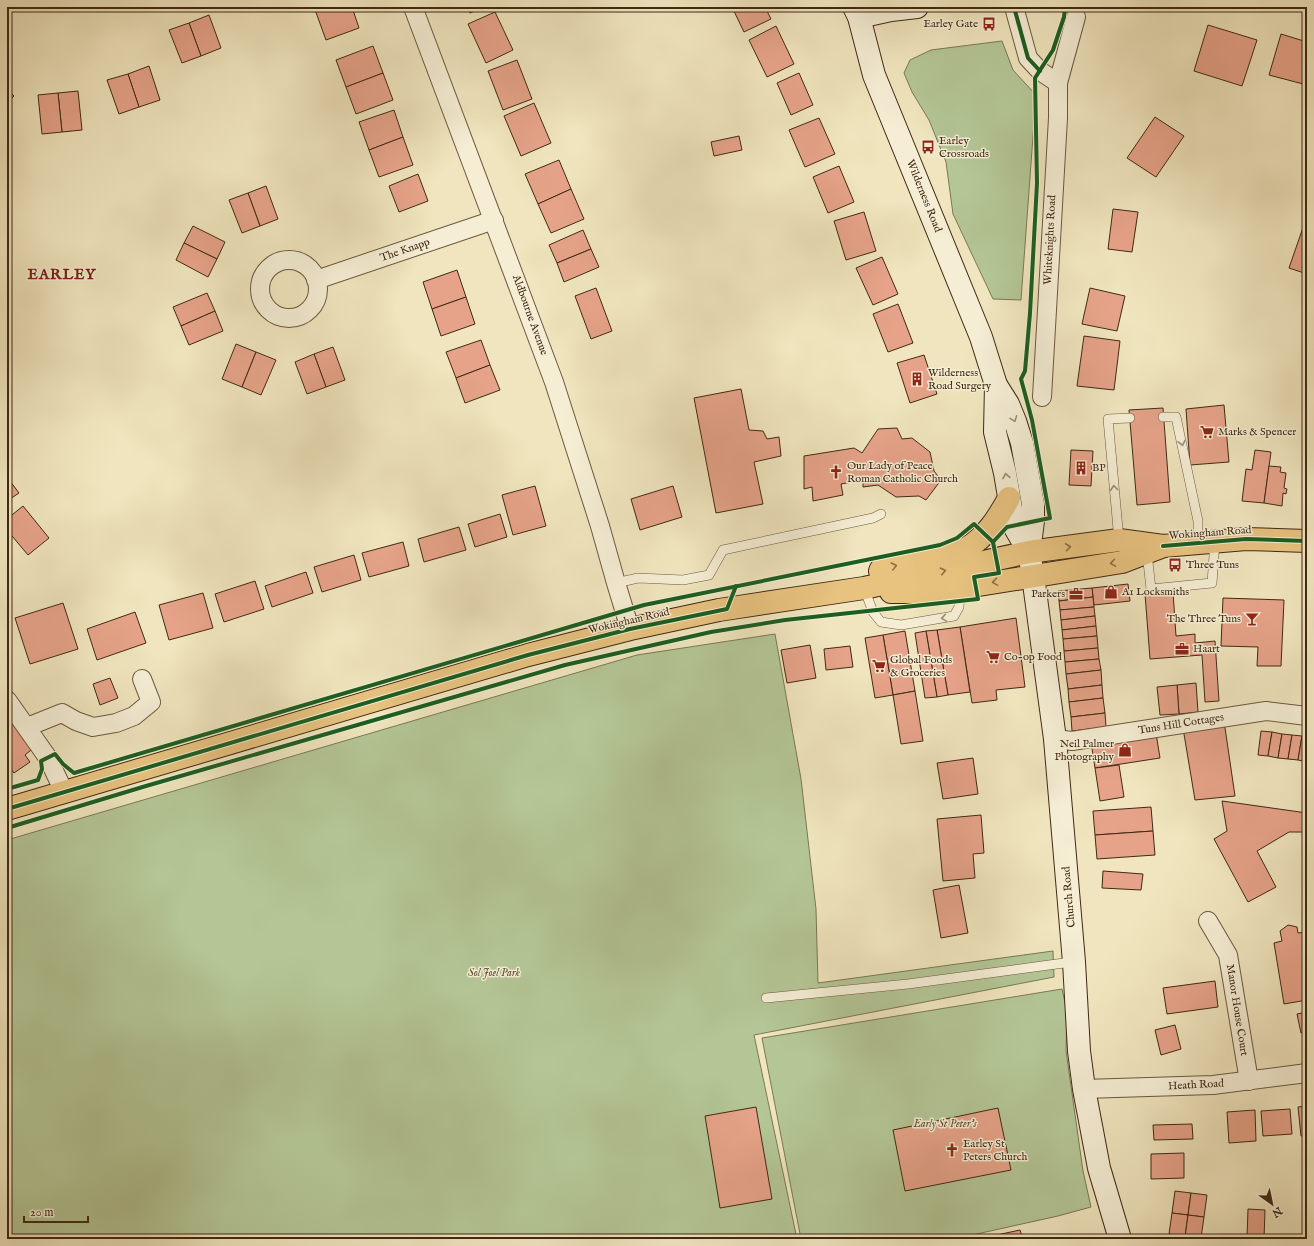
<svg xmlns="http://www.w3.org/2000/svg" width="1314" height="1246" viewBox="0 0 1314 1246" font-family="'IM FELL English',serif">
  <rect width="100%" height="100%" fill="#f0e5be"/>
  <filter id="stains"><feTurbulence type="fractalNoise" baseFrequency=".005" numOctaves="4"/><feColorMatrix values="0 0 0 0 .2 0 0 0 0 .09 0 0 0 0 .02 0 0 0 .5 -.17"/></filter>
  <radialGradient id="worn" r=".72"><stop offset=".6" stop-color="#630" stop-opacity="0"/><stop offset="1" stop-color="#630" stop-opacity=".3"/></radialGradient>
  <!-- green -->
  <g fill="#b4c696" stroke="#7a7855">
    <polygon points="1002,41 1013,70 1036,95 1021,300 993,299 953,214 946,162 929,120 912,92 904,73 910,60 931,50"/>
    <polygon points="775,634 801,779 816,909 818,983 1053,951 1054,977 754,1035 797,1239 7,1239 7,840 637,655"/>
    <polygon points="1062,989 1067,1012 1066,1051 1083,1171 1091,1207 1058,1216 954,1239 801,1239 762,1038"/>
  </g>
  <!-- building -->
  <g fill="#e6a389" stroke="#402914">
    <polygon points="314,7 352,7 359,28 326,40"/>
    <polygon points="467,7 483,7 470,13"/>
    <polygon points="732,7 765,7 771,19 744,32"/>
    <polygon points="495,12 513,50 486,63 468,24"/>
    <polygon points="209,15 221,48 201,56 189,23"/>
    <polygon points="189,23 201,56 182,63 169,30"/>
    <polygon points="1208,25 1257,40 1242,86 1194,71"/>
    <polygon points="776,26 794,64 767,77 749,40"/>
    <polygon points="1281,34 1307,42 1307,85 1269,75"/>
    <polygon points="373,46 383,73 346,87 336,60"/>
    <polygon points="517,60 532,99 503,110 488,71"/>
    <polygon points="149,66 160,100 139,107 128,74"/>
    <polygon points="383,73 393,100 356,114 346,87"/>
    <polygon points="799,73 813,105 791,115 777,83"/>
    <polygon points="128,74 139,107 119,114 107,80"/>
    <polygon points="7,89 14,96 7,103"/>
    <polygon points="78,91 82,130 62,132 58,93"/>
    <polygon points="58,93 62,132 42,134 38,95"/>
    <polygon points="534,103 551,143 521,156 504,116"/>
    <polygon points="394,110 403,137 369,150 359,122"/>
    <polygon points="1155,117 1184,136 1156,177 1127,158"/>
    <polygon points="819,118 835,154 805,167 789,130"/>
    <polygon points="739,136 742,150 714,156 711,142"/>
    <polygon points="403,137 413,165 379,177 369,150"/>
    <polygon points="559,160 571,189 538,204 525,174"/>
    <polygon points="839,166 854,202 828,213 813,177"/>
    <polygon points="418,174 428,201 399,212 389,186"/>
    <polygon points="266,186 278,219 260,226 248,193"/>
    <polygon points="571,189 584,219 551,233 538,204"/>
    <polygon points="248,193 260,226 242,233 229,200"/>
    <polygon points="1113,209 1138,212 1132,252 1108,249"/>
    <polygon points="864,212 876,251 846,260 834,221"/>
    <polygon points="1307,216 1307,274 1289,268"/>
    <polygon points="193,226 225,242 217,259 184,243"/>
    <polygon points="583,230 591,249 557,263 549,245"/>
    <polygon points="184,243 217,259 208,277 176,260"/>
    <polygon points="591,249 599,267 564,282 557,263"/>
    <polygon points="882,257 898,294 873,305 856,268"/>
    <polygon points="457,270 466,297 432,309 423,282"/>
    <polygon points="596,288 612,331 591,339 575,296"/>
    <polygon points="1090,288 1125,296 1117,331 1082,324"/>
    <polygon points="207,293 215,311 181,326 173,307"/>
    <polygon points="466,297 475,324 441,336 432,309"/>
    <polygon points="898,304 913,343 888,352 873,314"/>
    <polygon points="215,311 223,331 189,345 181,326"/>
    <polygon points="1084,336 1120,341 1114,390 1077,386"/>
    <polygon points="481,340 490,365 456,378 446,352"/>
    <polygon points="236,344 256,352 242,387 222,379"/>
    <polygon points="333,347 345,380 326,387 314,354"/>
    <polygon points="256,352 276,360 261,395 242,387"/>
    <polygon points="314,354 326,387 307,394 295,362"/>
    <polygon points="924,355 937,394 910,403 897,363"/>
    <polygon points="490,365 500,390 465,403 456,378"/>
    <polygon points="741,389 749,430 763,431 767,439 779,437 781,456 754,462 763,504 716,513 694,398"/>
    <polygon points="1224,405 1229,462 1190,465 1186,409"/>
    <polygon points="1163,408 1170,502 1137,505 1129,410"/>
    <polygon points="897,428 902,439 912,438 930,452 934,471 941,480 926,500 919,496 896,497 878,485 863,487 863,480 841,484 843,495 813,501 812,487 804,489 804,456 854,448 862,453 878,429"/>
    <polygon points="1071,450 1093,451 1091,486 1069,485"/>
    <polygon points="1255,450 1271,452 1264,503 1242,501 1246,469 1252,470"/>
    <polygon points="1269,466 1281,467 1280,472 1286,473 1284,488 1287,489 1286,494 1283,493 1282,506 1264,503"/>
    <polygon points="7,477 19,493 7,501"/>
    <polygon points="535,486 546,526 513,535 502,495"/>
    <polygon points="673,486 682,517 640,530 631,499"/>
    <polygon points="23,506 49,538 28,555 7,530 7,519"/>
    <polygon points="500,514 507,537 475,547 468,524"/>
    <polygon points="459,527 466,550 424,562 418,539"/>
    <polygon points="403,542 409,566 369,577 362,553"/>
    <polygon points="354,555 361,580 322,592 314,567"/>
    <polygon points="306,572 313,593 272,607 265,586"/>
    <polygon points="255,581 264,609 224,622 215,594"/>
    <polygon points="1128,584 1130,601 1094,605 1092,588"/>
    <polygon points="1092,588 1093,597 1059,601 1058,591"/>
    <polygon points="1173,592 1176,636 1195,634 1195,643 1215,641 1219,701 1205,702 1202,655 1150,659 1145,594"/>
    <polygon points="203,593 213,628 169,640 159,605"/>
    <polygon points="1093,597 1094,607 1060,610 1059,601"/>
    <polygon points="1223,598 1284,600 1281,666 1257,666 1258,647 1221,646"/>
    <polygon points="63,603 78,649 30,664 15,618"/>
    <polygon points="1094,607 1095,616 1061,620 1060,610"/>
    <polygon points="135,612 146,643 97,660 87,629"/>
    <polygon points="1095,616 1096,626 1062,630 1061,620"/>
    <polygon points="1016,618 1025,687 996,690 997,700 972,703 960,627"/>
    <polygon points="1096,626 1097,636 1063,639 1062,630"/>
    <polygon points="960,627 970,692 948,695 937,630"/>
    <polygon points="937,630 948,695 937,697 926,631"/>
    <polygon points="905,631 915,691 893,695 883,635"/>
    <polygon points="926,631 937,697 925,698 915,633"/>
    <polygon points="883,635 893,695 875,698 865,638"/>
    <polygon points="1097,636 1098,648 1064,651 1063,639"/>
    <polygon points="810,645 816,678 787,683 781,650"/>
    <polygon points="850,646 853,667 826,670 824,649"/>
    <polygon points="1098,648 1099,659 1065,662 1064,651"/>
    <polygon points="1099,659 1101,670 1066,674 1065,662"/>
    <polygon points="1101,670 1102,685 1068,689 1066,674"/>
    <polygon points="110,678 118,698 100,705 93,684"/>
    <polygon points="1196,683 1198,712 1179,714 1177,685"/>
    <polygon points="1102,685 1103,698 1069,702 1068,689"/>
    <polygon points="1177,685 1179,714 1160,715 1157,687"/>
    <polygon points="915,691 923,741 901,744 893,695"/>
    <polygon points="1103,698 1105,713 1071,717 1069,702"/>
    <polygon points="1105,713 1106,727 1072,731 1071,717"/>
    <polygon points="17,721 36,746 25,755 30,762 14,773 7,764 7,729"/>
    <polygon points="1224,721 1235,796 1195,800 1183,728"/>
    <polygon points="1261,731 1272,732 1268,756 1258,755"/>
    <polygon points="1272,732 1282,734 1278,758 1268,756"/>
    <polygon points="1156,733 1160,758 1095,768 1091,742"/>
    <polygon points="1282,734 1292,735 1288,759 1278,758"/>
    <polygon points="1292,735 1302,736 1298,760 1288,759"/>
    <polygon points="1302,736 1307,737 1307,762 1298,760"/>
    <polygon points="973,758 978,794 943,799 937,763"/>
    <polygon points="1119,765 1124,797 1100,801 1095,768"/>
    <polygon points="1222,801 1307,813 1307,847 1304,847 1303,832 1289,832 1257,851 1276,887 1248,902 1214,839 1227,831"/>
    <polygon points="1151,807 1153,831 1095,835 1093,811"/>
    <polygon points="981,815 984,853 973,854 975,878 943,881 937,819"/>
    <polygon points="1153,831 1155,855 1097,859 1095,835"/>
    <polygon points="1103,871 1143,874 1141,890 1102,888"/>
    <polygon points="959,885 968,933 941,938 933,890"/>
    <polygon points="1288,925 1297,927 1298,933 1307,932 1307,1000 1284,1004 1274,943 1282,941 1280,931"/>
    <polygon points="1215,981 1218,1007 1167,1014 1163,988"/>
    <polygon points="1307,1012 1307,1032 1301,1033 1297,1014"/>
    <polygon points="1175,1025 1181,1049 1161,1055 1155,1030"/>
    <polygon points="1307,1106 1307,1136 1301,1136 1298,1107"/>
    <polygon points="756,1107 772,1199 720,1208 705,1116"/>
    <polygon points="998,1108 1011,1170 905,1191 893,1130"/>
    <polygon points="1290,1109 1292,1134 1263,1136 1261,1111"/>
    <polygon points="1255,1110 1256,1141 1229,1143 1227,1112"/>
    <polygon points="1192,1124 1193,1139 1154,1140 1153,1125"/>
    <polygon points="1184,1153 1184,1178 1151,1179 1151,1154"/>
    <polygon points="1175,1191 1191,1193 1188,1215 1172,1213"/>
    <polygon points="1191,1193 1207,1195 1204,1217 1188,1215"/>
    <polygon points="1248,1209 1265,1210 1264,1239 1247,1239"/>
    <polygon points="1172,1213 1188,1215 1185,1237 1169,1234"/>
    <polygon points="1188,1215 1204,1217 1201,1238 1185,1237"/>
    <polygon points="1020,1230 1023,1239 978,1239"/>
  </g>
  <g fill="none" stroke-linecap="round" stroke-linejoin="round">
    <!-- lane casing -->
    <g stroke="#6c583e" stroke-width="10">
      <g id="lane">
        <polyline points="1163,417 1176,417 1198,521 1198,542"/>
        <polyline points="1119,540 1108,419 1130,418"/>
        <polyline points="1147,553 1151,589 1212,583 1215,541"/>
        <polyline points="616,583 638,578 683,580 709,575 723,550 873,518 881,514"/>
        <polyline points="864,588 873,612 881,622 901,625 954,616 959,607 960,588"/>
        <polyline points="766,998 908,984 1064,963 1074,962"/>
      </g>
    </g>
    <!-- street casing -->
    <g stroke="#6c583e" stroke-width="20">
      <g id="street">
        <polyline points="413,7 554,382 600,526 616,583 630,629"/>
        <polyline points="1014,7 1028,58 1040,71 1058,83"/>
        <circle cx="289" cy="289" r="29"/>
        <polyline points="316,280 494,220"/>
        <polyline points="1042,397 1058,118 1058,83 1076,17"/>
        <polyline points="7,700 48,758 64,792"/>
        <polyline points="27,727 62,713 76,721 93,727 116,723 134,716 151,702 142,679"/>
        <polyline points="1055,739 1072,741 1266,711 1307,716"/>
        <polyline points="1208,921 1228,955 1249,1081"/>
        <polyline points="1084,1089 1213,1085 1307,1073"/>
      </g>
    </g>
    <!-- secondary casing -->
    <g stroke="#402914" stroke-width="24">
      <g id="secondary">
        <polyline points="854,7 859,17 874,75 981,337 996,385 1008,404 1015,421 1022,443 1033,504 1033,521 1029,552"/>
        <polyline points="859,17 891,10 917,7"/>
        <polyline points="996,385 995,432 1005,473 1014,526 1029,552 1033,576 1055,739 1074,962 1079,1051 1084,1089 1099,1168 1120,1239"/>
      </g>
    </g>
    <!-- primary casing -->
    <g stroke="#402914" stroke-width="24">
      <g id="primary">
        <path d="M880,571L881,569L967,548C987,536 998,518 1009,498"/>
        <polyline points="891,592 917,592 960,588 1122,562 1161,547"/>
        <polyline points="7,809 528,655 630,629 719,610 864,588 1029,552 1119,540 1163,546 1246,539 1307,541"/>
      </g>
    </g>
    <!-- lane -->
    <use href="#lane" stroke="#f5eed5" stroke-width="9"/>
    <!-- street -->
    <use href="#street" stroke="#f5eed5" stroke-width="18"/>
    <!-- secondary -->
    <use href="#secondary" stroke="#f5eed5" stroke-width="22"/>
    <!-- primary -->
    <use href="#primary" stroke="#e8c27f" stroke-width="22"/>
    <!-- cycleway casing -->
    <g stroke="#f5eed5" stroke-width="6">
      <g id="cycleway">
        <polyline points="1014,7 1028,58 1040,71"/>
        <polyline points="993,542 1007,527 1050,518 1032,420 1021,379 1025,371 1030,313 1037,183 1035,78 1053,50 1064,17 1065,8 1052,10"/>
        <polyline points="1163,546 1246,539 1307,541"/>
        <polyline points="7,789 38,780 42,769 41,761 55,754 63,764 74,773 644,605 940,545 957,538 974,524 993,542 999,573 974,577 978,599 785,620 711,632 565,665 146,786 7,828"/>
        <polyline points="7,809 528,655 630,629 727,609 736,586"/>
      </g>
    </g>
    <!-- cycleway -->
    <use href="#cycleway" stroke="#1b5e20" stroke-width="4"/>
  </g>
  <!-- one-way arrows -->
  <defs><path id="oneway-chevron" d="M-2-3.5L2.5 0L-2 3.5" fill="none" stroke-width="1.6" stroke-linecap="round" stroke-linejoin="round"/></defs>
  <g stroke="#9a8c74">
    <use href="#oneway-chevron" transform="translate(1014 419) rotate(69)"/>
    <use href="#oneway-chevron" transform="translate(1182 443) rotate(78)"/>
    <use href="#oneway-chevron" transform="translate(1006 476) rotate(-101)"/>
    <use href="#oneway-chevron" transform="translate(1114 488) rotate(-95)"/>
    <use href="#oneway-chevron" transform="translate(944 618) rotate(171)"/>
  </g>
  <g stroke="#8c6e44">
    <use href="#oneway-chevron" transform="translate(1068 547) rotate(-7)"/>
    <use href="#oneway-chevron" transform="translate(1113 563) rotate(171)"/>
    <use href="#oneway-chevron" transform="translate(894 566) rotate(-14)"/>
    <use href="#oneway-chevron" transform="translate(943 571) rotate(-12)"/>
    <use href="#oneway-chevron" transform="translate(995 582) rotate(171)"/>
  </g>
  <!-- icons -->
  <defs>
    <g id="bus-bare" transform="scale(1.08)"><path d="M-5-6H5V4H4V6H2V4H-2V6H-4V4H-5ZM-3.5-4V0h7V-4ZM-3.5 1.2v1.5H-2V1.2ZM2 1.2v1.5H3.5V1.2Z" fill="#8f2418" stroke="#f5eed5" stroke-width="2.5" paint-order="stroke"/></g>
    <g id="building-bare" transform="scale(1.08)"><path d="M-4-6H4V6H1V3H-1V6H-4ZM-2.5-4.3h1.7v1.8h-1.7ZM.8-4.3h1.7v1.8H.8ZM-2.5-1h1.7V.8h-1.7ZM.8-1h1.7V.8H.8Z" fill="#8f2418" stroke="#f5eed5" stroke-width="2.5" paint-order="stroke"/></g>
    <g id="supermarket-bare" transform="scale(1.08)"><path d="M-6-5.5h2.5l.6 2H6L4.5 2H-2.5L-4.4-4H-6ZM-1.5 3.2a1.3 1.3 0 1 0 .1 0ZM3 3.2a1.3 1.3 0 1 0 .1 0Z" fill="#8f2418" stroke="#f5eed5" stroke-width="2.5" paint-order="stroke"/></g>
    <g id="church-bare" transform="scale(1.08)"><path d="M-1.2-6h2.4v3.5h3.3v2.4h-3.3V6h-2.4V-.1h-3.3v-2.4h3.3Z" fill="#8f2418" stroke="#f5eed5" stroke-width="2.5" paint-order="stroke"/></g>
    <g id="shop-bare" transform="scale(1.08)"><path d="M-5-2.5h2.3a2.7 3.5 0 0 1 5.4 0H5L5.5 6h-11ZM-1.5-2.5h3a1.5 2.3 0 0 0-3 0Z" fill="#8f2418" stroke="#f5eed5" stroke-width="2.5" paint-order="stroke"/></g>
    <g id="office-bare" transform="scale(1.08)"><path d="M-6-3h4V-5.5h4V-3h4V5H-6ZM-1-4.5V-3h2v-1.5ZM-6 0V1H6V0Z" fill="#8f2418" stroke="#f5eed5" stroke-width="2.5" paint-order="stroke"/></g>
    <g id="bar-bare" transform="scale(1.08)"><path d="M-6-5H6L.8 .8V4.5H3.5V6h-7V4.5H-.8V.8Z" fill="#8f2418" stroke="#f5eed5" stroke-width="2.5" paint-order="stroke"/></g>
  </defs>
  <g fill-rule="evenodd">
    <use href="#bus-bare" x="989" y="24"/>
    <use href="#bus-bare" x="928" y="147"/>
    <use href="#building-bare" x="917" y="379"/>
    <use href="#supermarket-bare" x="1207" y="432"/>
    <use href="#building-bare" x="1081" y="468"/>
    <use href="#church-bare" x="836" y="472"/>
    <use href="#bus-bare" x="1175" y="565"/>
    <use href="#shop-bare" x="1111" y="592"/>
    <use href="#office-bare" x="1076" y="594"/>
    <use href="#bar-bare" x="1252" y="619"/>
    <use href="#office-bare" x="1182" y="649"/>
    <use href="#supermarket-bare" x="993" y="657"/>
    <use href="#supermarket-bare" x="879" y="666"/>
    <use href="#shop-bare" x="1125" y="750"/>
    <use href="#church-bare" x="952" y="1150"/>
  </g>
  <g text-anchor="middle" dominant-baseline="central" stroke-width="3" stroke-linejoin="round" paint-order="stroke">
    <!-- poi labels -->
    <g font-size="11" fill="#402914" stroke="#f5eed5" text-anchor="start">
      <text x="978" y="24" text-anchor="end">Earley Gate</text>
      <text x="939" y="141">Earley<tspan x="939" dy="13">Crossroads</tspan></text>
      <text x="928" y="373">Wilderness<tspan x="928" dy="13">Road Surgery</tspan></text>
      <text x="1218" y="432">Marks &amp; Spencer</text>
      <text x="847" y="466">Our Lady of Peace<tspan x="847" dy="13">Roman Catholic Church</tspan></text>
      <text x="1092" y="468">BP</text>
      <text x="1186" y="565">Three Tuns</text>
      <text x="1122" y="592">A1 Locksmiths</text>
      <text x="1065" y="594" text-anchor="end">Parkers</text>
      <text x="1241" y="619" text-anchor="end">The Three Tuns</text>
      <text x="1193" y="649">Haart</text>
      <text x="1004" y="657">Co-op Food</text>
      <text x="890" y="660">Global Foods<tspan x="890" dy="13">&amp; Groceries</tspan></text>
      <text x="1114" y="744" text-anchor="end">Neil Palmer<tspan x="1114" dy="13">Photography</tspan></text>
      <text x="963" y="1144">Earley St<tspan x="963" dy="13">Peters Church</tspan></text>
    </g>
    <!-- street labels -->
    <g font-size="11" fill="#402914" stroke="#f5eed5">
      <text transform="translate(924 196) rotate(68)">Wilderness Road</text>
      <text transform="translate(1050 240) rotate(-87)">Whiteknights Road</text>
      <text transform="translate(405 250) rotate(-19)">The Knapp</text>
      <text transform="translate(530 315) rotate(70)">Aldbourne Avenue</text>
      <text transform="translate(1210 533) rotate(-4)">Wokingham Road</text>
      <text transform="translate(629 621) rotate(-13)">Wokingham Road</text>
      <text transform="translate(1181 724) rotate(-9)">Tuns Hill Cottages</text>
      <text transform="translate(1069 897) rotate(-95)">Church Road</text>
      <text transform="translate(1237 1010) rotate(81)">Manor House Court</text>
      <text transform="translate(1196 1085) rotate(-3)">Heath Road</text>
    </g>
    <!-- park labels -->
    <g font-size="11" font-style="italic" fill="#5d5034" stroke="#f5eed5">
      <text x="494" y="973">Sol Joel Park</text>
      <text x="945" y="1124">Early St Peter's</text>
    </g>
    <!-- district labels -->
    <g font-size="15" font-weight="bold" letter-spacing="1" fill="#7a1f14" stroke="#f5eed5">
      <text x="62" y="274">EARLEY</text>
    </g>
  </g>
  <!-- margin -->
  <rect width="1314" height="1246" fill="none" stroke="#f0e5be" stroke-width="24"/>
  <rect x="8" y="8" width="1298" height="1230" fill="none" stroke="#402914" stroke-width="2"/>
  <rect x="12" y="12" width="1290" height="1222" fill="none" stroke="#402914"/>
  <!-- north arrow -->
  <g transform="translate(1272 1204) rotate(147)" stroke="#f5eed5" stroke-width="3" paint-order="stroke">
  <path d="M0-3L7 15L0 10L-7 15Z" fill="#402914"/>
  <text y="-6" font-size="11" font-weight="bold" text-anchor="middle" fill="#402914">N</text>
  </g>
  <!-- scale -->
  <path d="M24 1216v6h64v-6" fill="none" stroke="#402914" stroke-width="2"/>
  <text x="30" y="1216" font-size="12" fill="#402914" stroke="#f5eed5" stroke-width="3" paint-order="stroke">20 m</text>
  <rect width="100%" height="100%" filter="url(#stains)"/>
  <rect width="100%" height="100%" fill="url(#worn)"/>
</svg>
